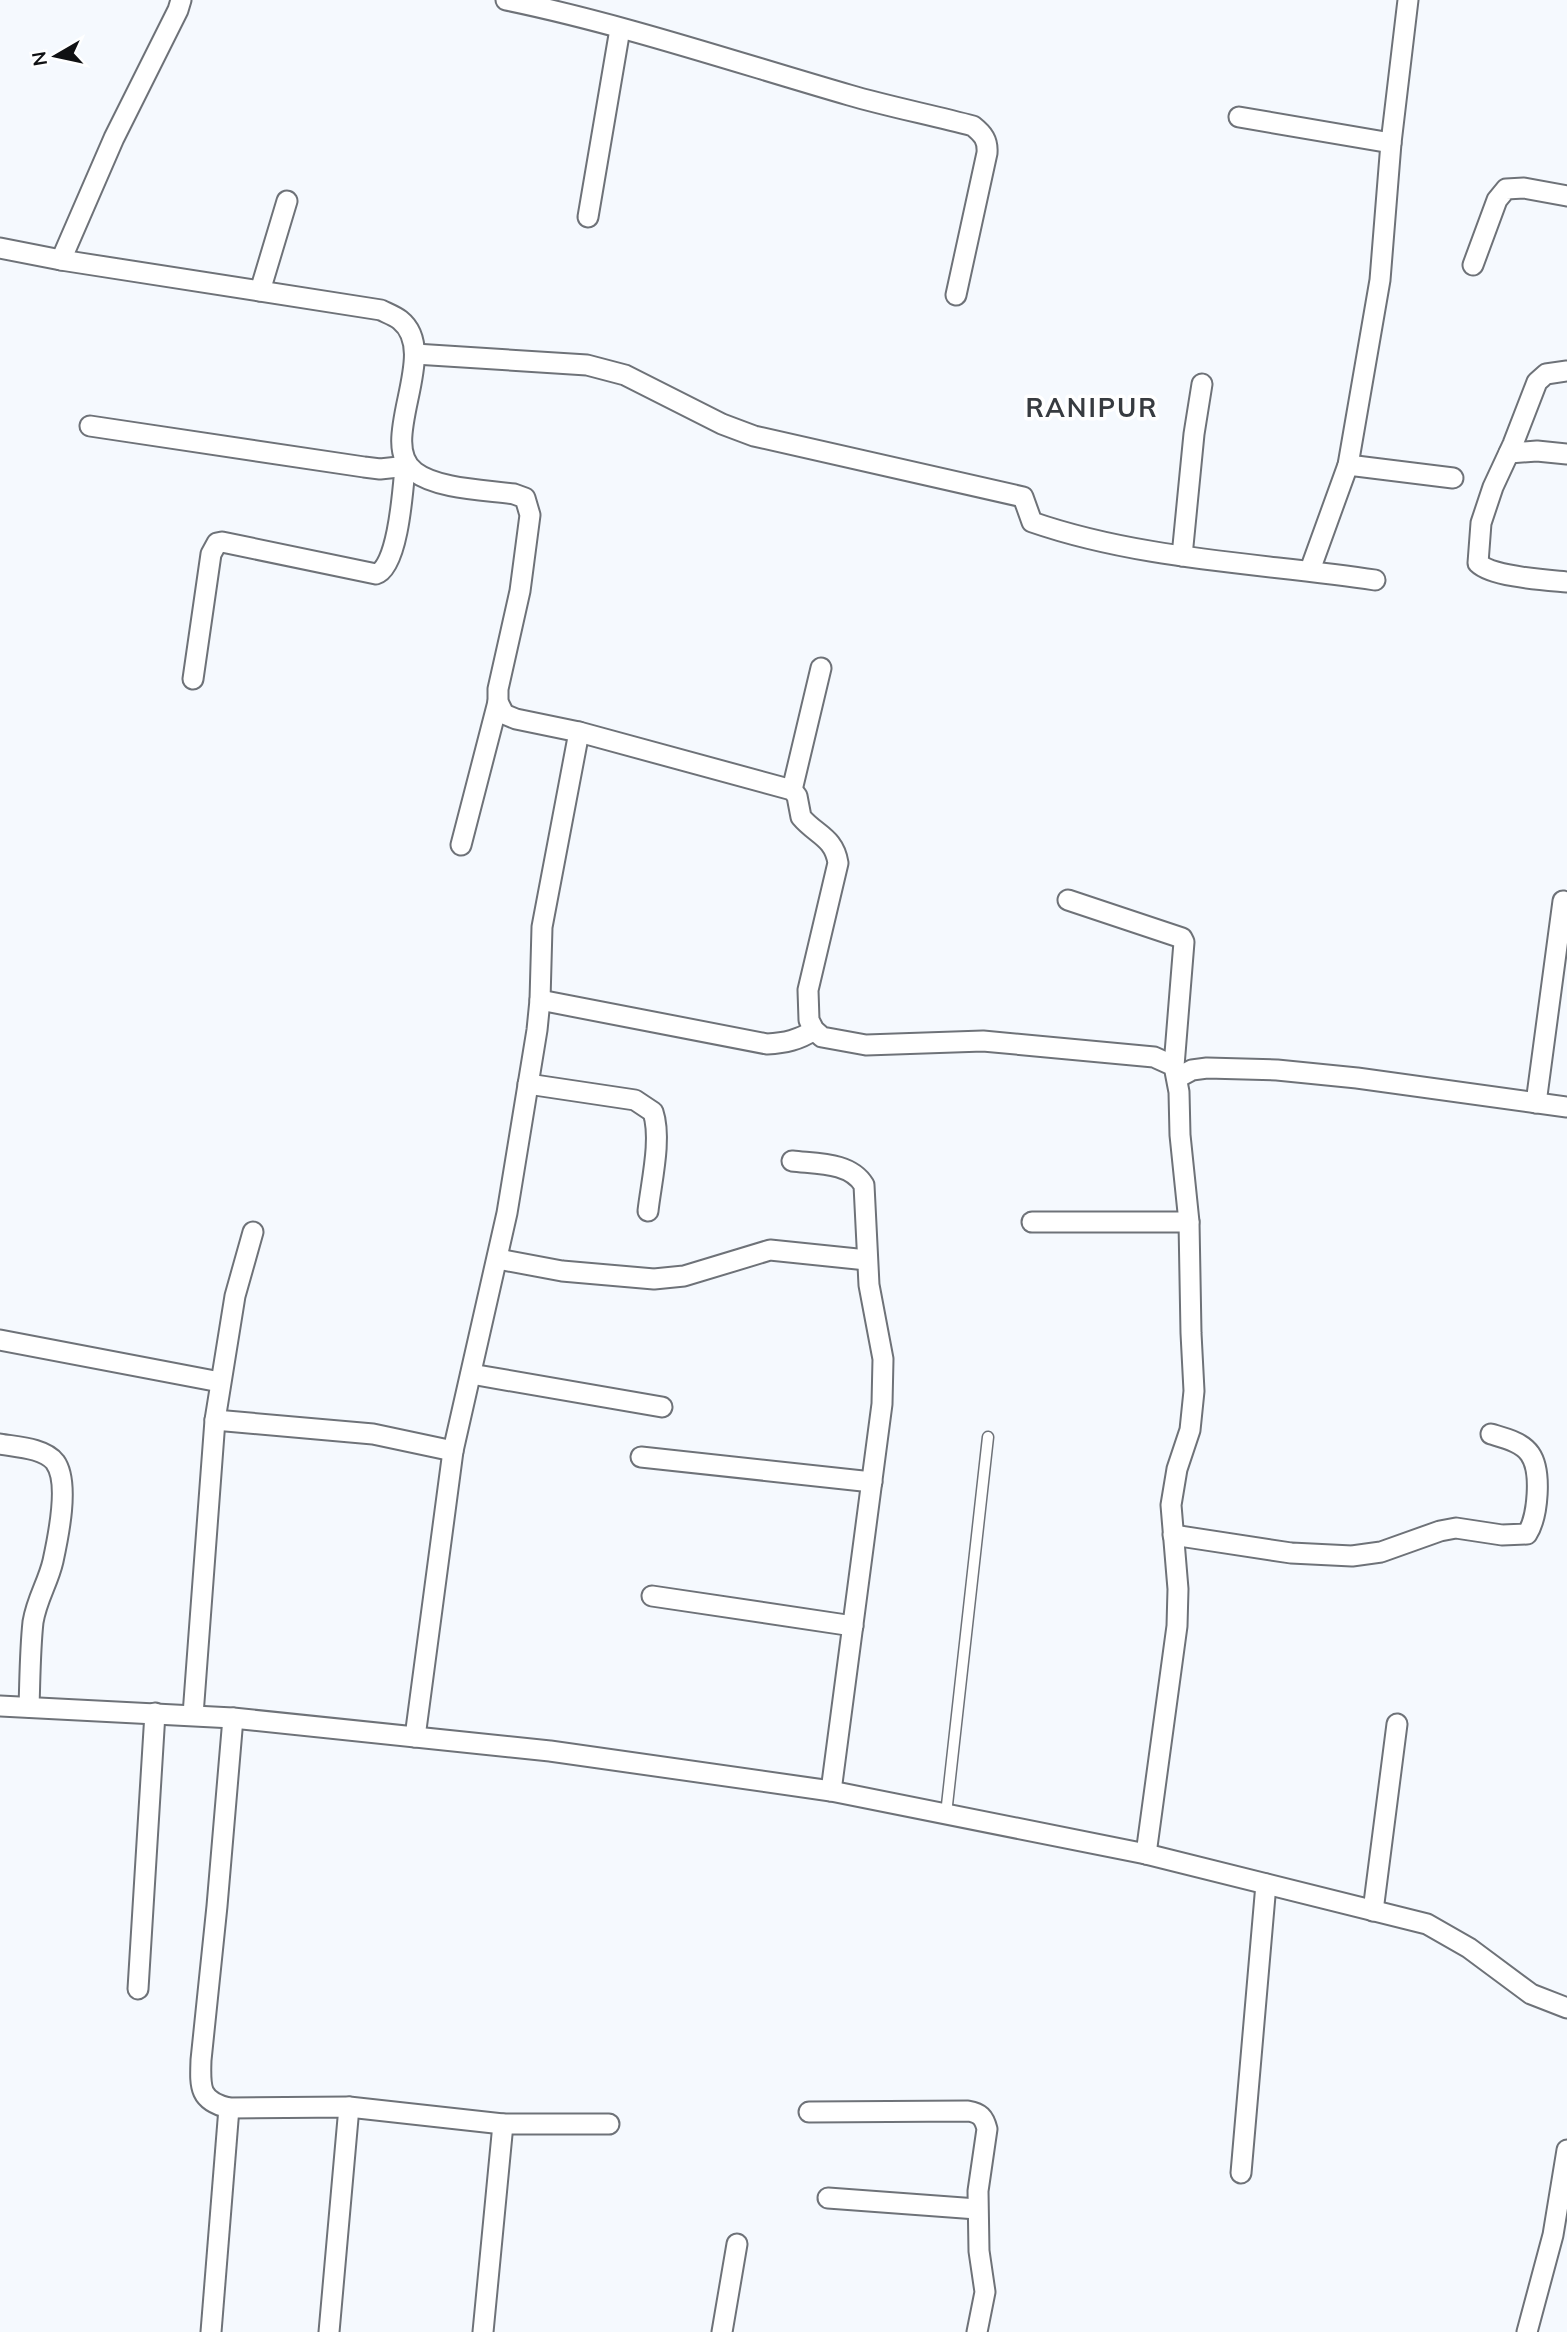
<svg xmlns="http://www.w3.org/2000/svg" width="1567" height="2332" viewBox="0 0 1567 2332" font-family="Mulish,sans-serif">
  <rect width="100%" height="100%" fill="#f5f9fe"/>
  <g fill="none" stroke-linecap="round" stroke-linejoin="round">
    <!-- lane casing -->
    <g stroke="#6e7278" stroke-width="13">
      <polyline id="lane" points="946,1814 988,1437"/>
    </g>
    <!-- street casing -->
    <g stroke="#6e7278" stroke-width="23">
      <g id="street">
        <path d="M506,0C622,24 735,62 849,95C890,107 932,115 973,126C983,134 988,140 987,153L956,295"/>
        <polyline points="1239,117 1391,143"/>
        <polyline points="588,217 620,29"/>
        <path d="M0,248L61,260L381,310C387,313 395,316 400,320C442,353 375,443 415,472C437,489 486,490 514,494L525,498L530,515L520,591L498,689V702L504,714L516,719L579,732L792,790L797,796L801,817C816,835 834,837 838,863L808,990L809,1020L814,1030L822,1037L866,1045L983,1041L1154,1057L1174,1066L1179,1092L1180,1135L1189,1222L1191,1333L1194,1391L1190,1430L1177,1469L1171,1505L1178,1589L1177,1626L1146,1854"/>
        <polyline points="61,260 114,138 178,10 181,0"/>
        <polyline points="1473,265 1497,200 1506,189 1524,188 1567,196"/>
        <polyline points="260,291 287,201"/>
        <path d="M415,354L587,365L625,375L722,424L754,436L1023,497L1032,522C1142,560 1261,563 1375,580"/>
        <path d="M1567,371L1546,374L1537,382L1513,444L1493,487L1481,523L1478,563C1492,577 1546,580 1567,582"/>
        <polyline points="90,426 364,467 380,469 408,466"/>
        <polyline points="1509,453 1537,451 1567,454"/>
        <polyline points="1348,465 1453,478"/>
        <polyline points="1182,556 1194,434 1202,384"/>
        <polyline points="1310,570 1348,465 1380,280 1391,143 1408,0"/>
        <path d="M193,679L211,554L217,543L222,542L376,574C398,568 403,489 405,467"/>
        <polyline points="792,790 821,668"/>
        <polyline points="461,845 498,702"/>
        <polyline points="1068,900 1182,938 1184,942 1174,1066"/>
        <path d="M540,1000L767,1044C785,1043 799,1040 814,1030"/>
        <polyline points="1177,1078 1192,1070 1207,1068 1277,1070 1357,1078 1567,1107"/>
        <path d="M528,1084L635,1100L653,1112C662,1139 651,1183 648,1211"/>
        <polyline points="1536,1103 1563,901"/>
        <path d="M792,1161C817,1164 850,1162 864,1185L869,1285L883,1359L882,1404L831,1791"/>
        <polyline points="1032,1222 1189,1222"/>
        <polyline points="498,1259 562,1271 654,1279 684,1276 770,1250 867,1260"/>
        <polyline points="0,1340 220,1382"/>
        <polyline points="471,1374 662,1407"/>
        <polyline points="215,1420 373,1434 453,1451"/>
        <path d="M0,1444C17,1447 44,1448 55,1462C70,1482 58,1538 53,1561C48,1583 37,1598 33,1622C30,1650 30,1679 29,1707"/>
        <polyline points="641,1457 872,1482"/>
        <path d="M1173,1535L1291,1553L1352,1556L1381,1552L1440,1531L1456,1528L1502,1535L1527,1534C1538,1517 1542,1471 1530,1454C1522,1442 1504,1438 1491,1434"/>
        <polyline points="652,1596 853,1626"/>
        <polyline points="0,1706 233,1718 550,1751 831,1791 1146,1854 1427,1924 1469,1948 1531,1994 1567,2008"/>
        <polyline points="193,1715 215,1420 235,1296 253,1232"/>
        <path d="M233,1718L217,1906L201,2060C200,2087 199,2101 229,2108L349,2107L503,2124H609"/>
        <polyline points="415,1737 453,1451 507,1213 537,1030 540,1000 542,927 579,732"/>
        <polyline points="1373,1911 1397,1724"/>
        <polyline points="138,1989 155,1713"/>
        <path d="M809,2112L968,2111C980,2113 984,2117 987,2129L978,2191L979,2251L985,2292L977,2332"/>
        <polyline points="1241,2173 1266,1884"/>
        <polyline points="828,2198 977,2209"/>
        <polyline points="211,2332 229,2108"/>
        <polyline points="329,2332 349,2107"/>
        <polyline points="483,2332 503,2124"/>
        <polyline points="722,2332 737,2244"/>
        <polyline points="1527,2332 1553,2235 1567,2150"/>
      </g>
    </g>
    <!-- lane -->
    <use href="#lane" stroke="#fff" stroke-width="10"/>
    <!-- street -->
    <use href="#street" stroke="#fff" stroke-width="19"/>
  </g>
  <g text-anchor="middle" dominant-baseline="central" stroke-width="7" stroke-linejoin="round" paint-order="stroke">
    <!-- district labels -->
    <g font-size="26" font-weight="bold" letter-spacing="2" fill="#373b40" stroke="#fff">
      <text x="1092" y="407">RANIPUR</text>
    </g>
  </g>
  <!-- north arrow -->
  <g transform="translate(56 56) rotate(261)" stroke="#ffffff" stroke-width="5" paint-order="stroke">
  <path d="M0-5L12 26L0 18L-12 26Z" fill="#101113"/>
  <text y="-10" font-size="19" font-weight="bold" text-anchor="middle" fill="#101113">N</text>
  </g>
</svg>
